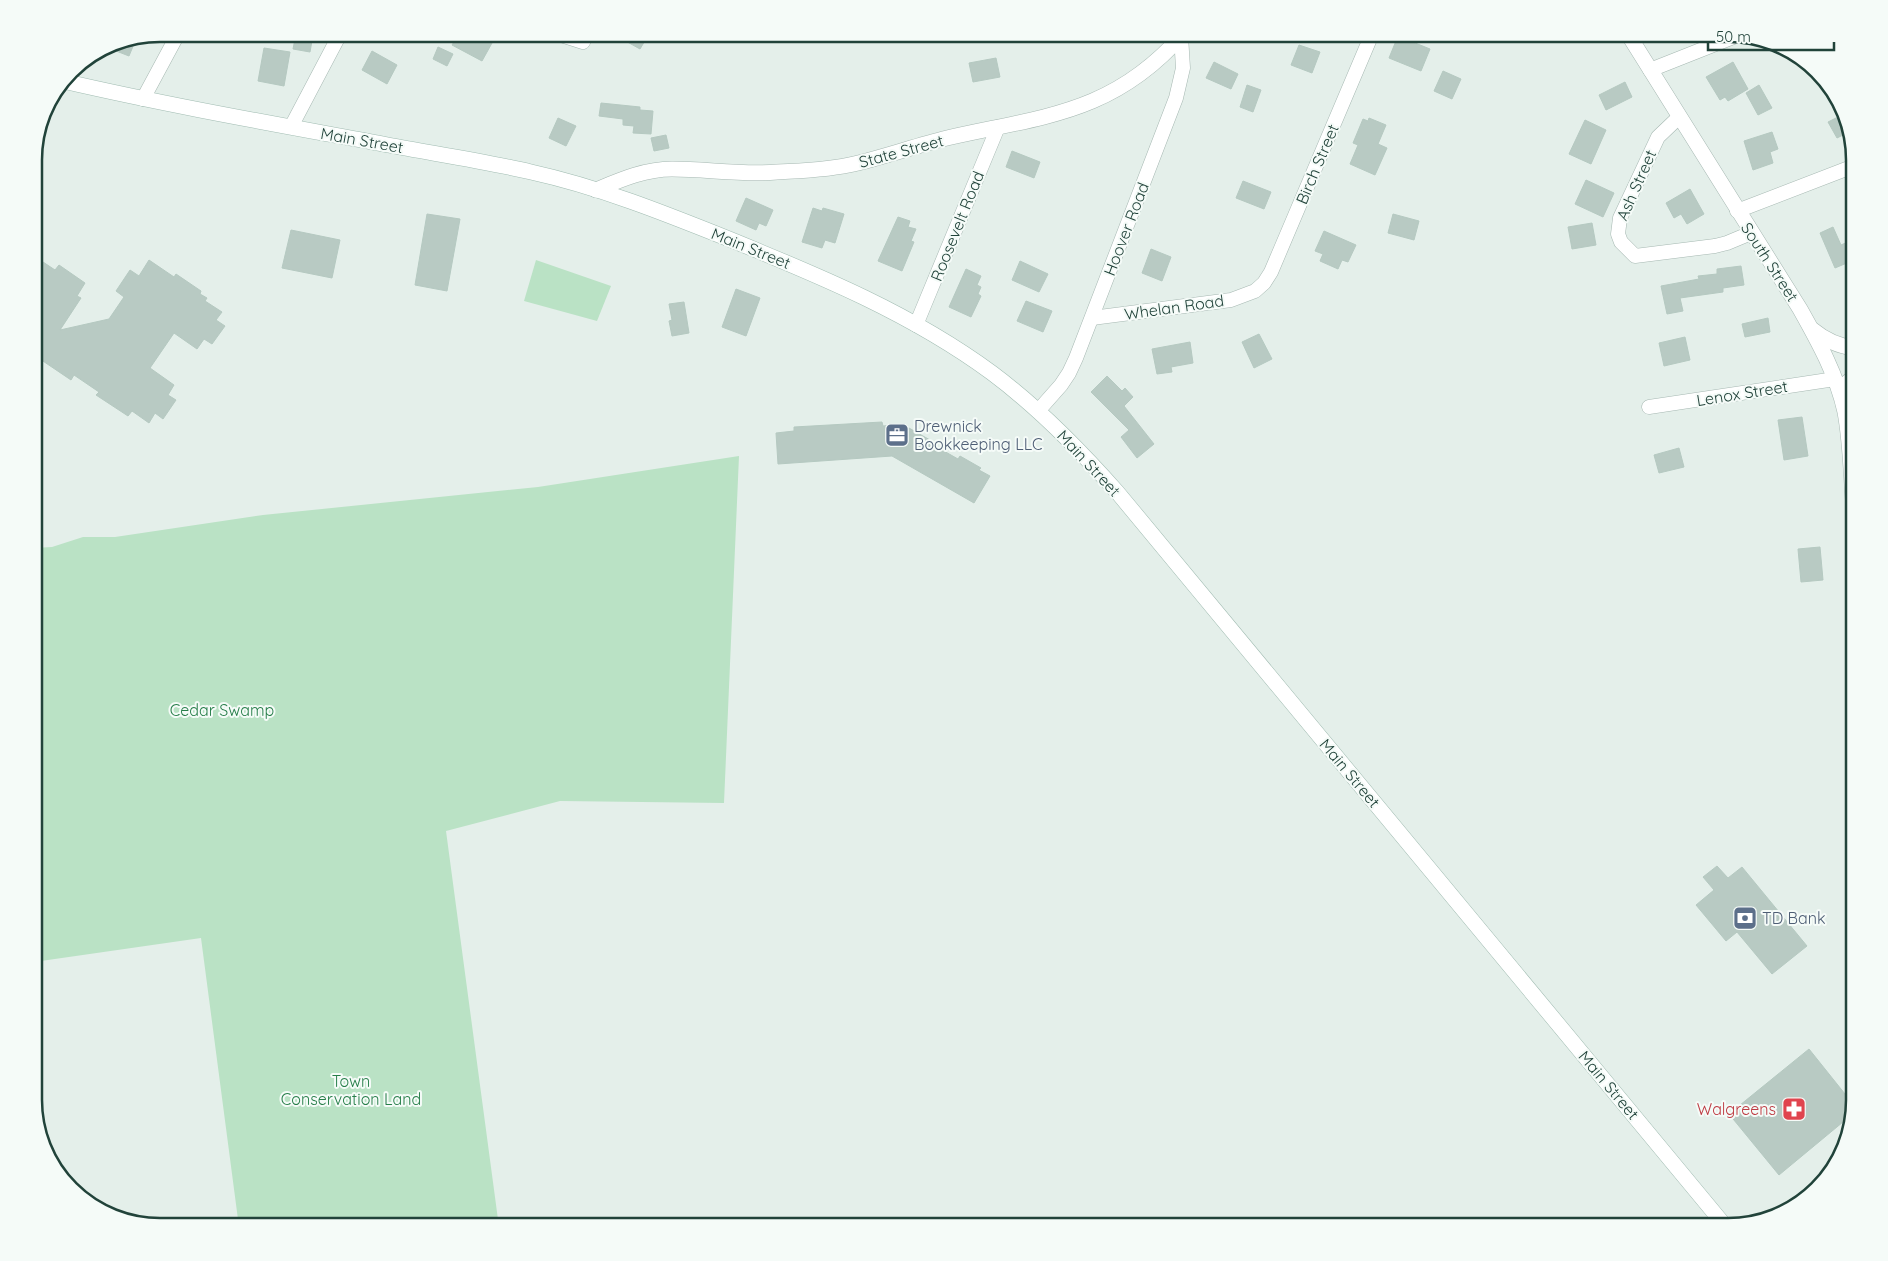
<svg xmlns="http://www.w3.org/2000/svg" width="1888" height="1261" viewBox="0 0 1888 1261" font-family="Quicksand,sans-serif">
  <rect width="100%" height="100%" fill="#e4efea"/>
  <!-- green -->
  <g fill="#bae2c5">
    <polygon points="536,260 611,286 597,321 524,301"/>
    <polygon points="739,456 724,803 560,801 446,831 499,1227 239,1227 201,938 34,962 34,548 52,547 83,537 115,537 263,515 538,487"/>
  </g>
  <!-- building -->
  <g fill="#b8cac3" stroke="#b5c9c1">
    <polygon points="296,34 313,35 310,52 293,49"/>
    <polygon points="459,34 497,34 482,61 452,45"/>
    <polygon points="613,34 649,34 640,49"/>
    <polygon points="1398,36 1430,49 1421,71 1389,58"/>
    <polygon points="136,39 129,56 106,47 112,43"/>
    <polygon points="1299,45 1320,52 1312,73 1291,65"/>
    <polygon points="438,47 453,54 447,66 433,59"/>
    <polygon points="264,48 290,52 284,86 258,81"/>
    <polygon points="372,51 397,65 387,84 362,70"/>
    <polygon points="996,58 1000,77 973,82 969,63"/>
    <polygon points="1214,62 1238,74 1231,89 1206,78"/>
    <polygon points="1733,62 1748,89 1728,101 1725,97 1720,100 1706,77"/>
    <polygon points="1443,71 1461,79 1452,99 1434,91"/>
    <polygon points="1625,82 1632,97 1606,110 1599,95"/>
    <polygon points="1247,85 1261,90 1253,112 1240,107"/>
    <polygon points="1759,85 1772,108 1758,115 1746,93"/>
    <polygon points="601,103 640,107 640,110 653,111 651,134 633,133 634,126 623,125 623,119 599,116"/>
    <polygon points="1842,115 1847,133 1837,138 1828,122"/>
    <polygon points="558,118 576,126 566,146 549,138"/>
    <polygon points="1369,118 1386,125 1378,144 1387,148 1375,175 1350,164 1358,145 1353,143 1363,119 1368,121"/>
    <polygon points="1585,120 1606,130 1591,164 1569,154"/>
    <polygon points="1772,132 1778,149 1770,152 1773,163 1753,170 1744,141"/>
    <polygon points="666,135 669,148 654,151 651,138"/>
    <polygon points="1012,151 1040,162 1034,178 1006,167"/>
    <polygon points="1586,180 1614,193 1603,217 1575,204"/>
    <polygon points="1243,181 1271,192 1264,209 1236,198"/>
    <polygon points="1690,189 1704,214 1687,224 1681,214 1674,218 1666,203"/>
    <polygon points="746,198 773,210 766,226 759,223 756,230 736,221"/>
    <polygon points="813,208 822,211 823,208 844,214 835,243 825,240 822,248 802,242"/>
    <polygon points="427,214 460,219 447,291 415,285"/>
    <polygon points="1393,214 1419,221 1414,240 1388,233"/>
    <polygon points="898,217 910,221 908,227 916,229 911,241 914,242 902,271 878,261"/>
    <polygon points="1592,223 1596,245 1572,249 1568,227"/>
    <polygon points="1833,227 1841,245 1850,241 1854,250 1854,260 1835,268 1820,233"/>
    <polygon points="291,230 340,240 332,278 282,268"/>
    <polygon points="1324,231 1356,245 1348,262 1342,260 1338,269 1320,261 1323,254 1315,251"/>
    <polygon points="1151,249 1171,257 1162,281 1142,273"/>
    <polygon points="34,256 55,270 59,265 85,283 77,296 81,298 60,330 109,319 124,297 116,291 130,270 139,276 149,260 174,277 176,274 201,291 200,294 207,298 205,301 222,312 216,320 225,326 212,344 204,339 197,349 174,333 150,368 174,385 168,395 176,400 163,419 155,413 149,423 132,411 128,416 96,395 99,392 74,375 71,380 34,355"/>
    <polygon points="1020,261 1048,274 1039,292 1012,280"/>
    <polygon points="1741,266 1744,285 1723,288 1723,292 1680,298 1683,311 1667,314 1661,286 1699,279 1698,276 1717,274 1717,269"/>
    <polygon points="966,269 981,276 977,285 981,287 978,294 981,296 971,317 949,307"/>
    <polygon points="736,289 760,298 746,336 722,327"/>
    <polygon points="1026,301 1052,311 1043,332 1017,321"/>
    <polygon points="684,302 689,333 672,336 669,321 672,320 669,304"/>
    <polygon points="1768,318 1770,332 1745,337 1742,324"/>
    <polygon points="1259,334 1272,359 1254,368 1242,342"/>
    <polygon points="1685,337 1690,360 1664,366 1659,343"/>
    <polygon points="1190,342 1193,363 1171,367 1172,372 1157,374 1152,349"/>
    <polygon points="1107,376 1122,391 1125,388 1133,397 1124,406 1154,444 1137,458 1121,437 1129,430 1091,392"/>
    <polygon points="1802,417 1808,456 1784,460 1778,420"/>
    <polygon points="882,422 883,426 896,425 908,431 909,428 930,440 928,442 958,459 960,456 981,468 979,470 990,476 974,503 892,456 778,464 776,433 794,431 794,427"/>
    <polygon points="1679,448 1684,467 1659,473 1654,455"/>
    <polygon points="1820,547 1823,580 1801,582 1798,549"/>
    <polygon points="1717,866 1728,878 1742,867 1807,946 1772,974 1737,932 1726,941 1696,905 1714,890 1703,877"/>
    <polygon points="1809,1049 1853,1104 1849,1117 1779,1175 1729,1114"/>
  </g>
  <g fill="none" stroke-linecap="round" stroke-linejoin="round">
    <!-- minor casing -->
    <g stroke="#a6b8b2" stroke-width="15">
      <g id="minor">
        <polyline points="558,34 583,42 587,34"/>
        <polyline points="1650,70 1736,36"/>
        <polyline points="143,99 178,34"/>
        <polyline points="1679,117 1658,137 1620,218 1618,234 1621,242 1635,256 1715,246 1727,243 1751,233"/>
        <polyline points="291,127 340,34"/>
        <polyline points="1737,211 1854,166"/>
        <polyline points="1092,318 1231,300 1255,291 1264,283 1271,272 1372,34"/>
        <polyline points="916,325 998,127"/>
        <polyline points="1649,407 1835,379"/>
        <polyline points="1038,411 1061,385 1069,373 1076,358 1176,98 1183,68 1181,36"/>
      </g>
    </g>
    <!-- tertiary casing -->
    <g stroke="#a6b8b2" stroke-width="16">
      <g id="tertiary">
        <path d="M1628,34L1800,309C1818,341 1837,375 1845,412C1851,444 1851,479 1854,512"/>
        <path d="M596,190C620,180 645,169 672,169C707,169 742,175 777,172C801,171 825,170 849,165C882,158 914,146 947,138C1043,116 1113,114 1183,34"/>
        <path d="M1813,330C1825,340 1839,346 1854,348"/>
        <polyline points="1839,389 1854,377"/>
      </g>
    </g>
    <!-- secondary casing -->
    <g stroke="#a1bcb2" stroke-width="16">
      <path id="secondary" d="M63,81C171,106 280,125 388,145C436,154 484,161 531,172C599,187 664,213 729,239C820,276 912,314 992,373C1039,408 1079,449 1118,493L1726,1227"/>
    </g>
    <!-- minor -->
    <use href="#minor" stroke="#fff" stroke-width="14"/>
    <!-- tertiary -->
    <use href="#tertiary" stroke="#fff" stroke-width="15"/>
    <!-- secondary -->
    <use href="#secondary" stroke="#fff" stroke-width="15"/>
  </g>
  <!-- icons -->
  <defs>
    <g id="office-square" transform="scale(1.25)"><rect x="-9" y="-9" width="18" height="18" rx="4" fill="#5c6f8a" stroke="#f5fbf8"/><path d="M-6-3h4V-5.5h4V-3h4V5H-6ZM-1-4.5V-3h2v-1.5ZM-6 0V1H6V0Z" fill="#fff"/></g>
    <g id="bank-square" transform="scale(1.25)"><rect x="-9" y="-9" width="18" height="18" rx="4" fill="#5c6f8a" stroke="#f5fbf8"/><path d="M-6-4H6V4H-6ZM0-2.3a2.3 2.3 0 1 0 0 4.6a2.3 2.3 0 1 0 0-4.6Z" fill="#fff"/></g>
    <g id="pharmacy-square" transform="scale(1.25)"><rect x="-9" y="-9" width="18" height="18" rx="4" fill="#e0444e" stroke="#f5fbf8"/><path d="M-2-6h4v4h4v4h-4v4h-4v-4h-4v-4h4Z" fill="#fff"/></g>
  </defs>
  <g fill-rule="evenodd">
    <use href="#office-square" x="897" y="435"/>
    <use href="#bank-square" x="1745" y="918"/>
    <use href="#pharmacy-square" x="1794" y="1109"/>
  </g>
  <g text-anchor="middle" dominant-baseline="central" stroke-width="4" stroke-linejoin="round" paint-order="stroke">
    <!-- street labels -->
    <g font-size="16" fill="#21433a" stroke="#f5fbf8">
      <text transform="translate(362 140) rotate(10)">Main Street</text>
      <text transform="translate(901 151) rotate(-15)">State Street</text>
      <text transform="translate(1317 164) rotate(-67)">Birch Street</text>
      <text transform="translate(1636 185) rotate(-66)">Ash Street</text>
      <text transform="translate(957 226) rotate(-68)">Roosevelt Road</text>
      <text transform="translate(1126 229) rotate(-69)">Hoover Road</text>
      <text transform="translate(751 248) rotate(22)">Main Street</text>
      <text transform="translate(1770 262) rotate(57)">South Street</text>
      <text transform="translate(1174 307) rotate(-8)">Whelan Road</text>
      <text transform="translate(1742 393) rotate(-9)">Lenox Street</text>
      <text transform="translate(1089 463) rotate(47)">Main Street</text>
      <text transform="translate(1350 773) rotate(50)">Main Street</text>
      <text transform="translate(1609 1085) rotate(50)">Main Street</text>
    </g>
    <!-- service labels -->
    <g font-size="16" fill="#4e5e75" stroke="#f5fbf8" text-anchor="start">
      <text x="914" y="426">Drewnick<tspan x="914" dy="18">Bookkeeping LLC</tspan></text>
      <text x="1762" y="918">TD Bank</text>
    </g>
    <!-- park labels -->
    <g font-size="16" fill="#267e49" stroke="#f5fbf8">
      <text x="222" y="710">Cedar Swamp</text>
      <text x="351" y="1081">Town<tspan x="351" dy="18">Conservation Land</tspan></text>
    </g>
    <!-- health labels -->
    <g font-size="16" fill="#be3a42" stroke="#f5fbf8" text-anchor="end">
      <text x="1776" y="1109">Walgreens</text>
    </g>
  </g>
  <!-- crop -->
  <path d="M0 0H1888V1261H0ZM160 42H1728A118 118 0 0 1 1846 160V1100A118 118 0 0 1 1728 1218H160A118 118 0 0 1 42 1100V160A118 118 0 0 1 160 42Z" fill="#f5fbf8" fill-rule="evenodd"/>
  <path fill="none" stroke="#21433a" stroke-width="2.5" d="M160 42H1728A118 118 0 0 1 1846 160V1100A118 118 0 0 1 1728 1218H160A118 118 0 0 1 42 1100V160A118 118 0 0 1 160 42Z"/>
  <!-- scale -->
  <path d="M1708 42v8h126v-8" fill="none" stroke="#21433a" stroke-width="2.5"/>
  <text x="1716" y="42" font-size="15" fill="#21433a" stroke="#f5fbf8" stroke-width="4" paint-order="stroke">50 m</text>
</svg>
